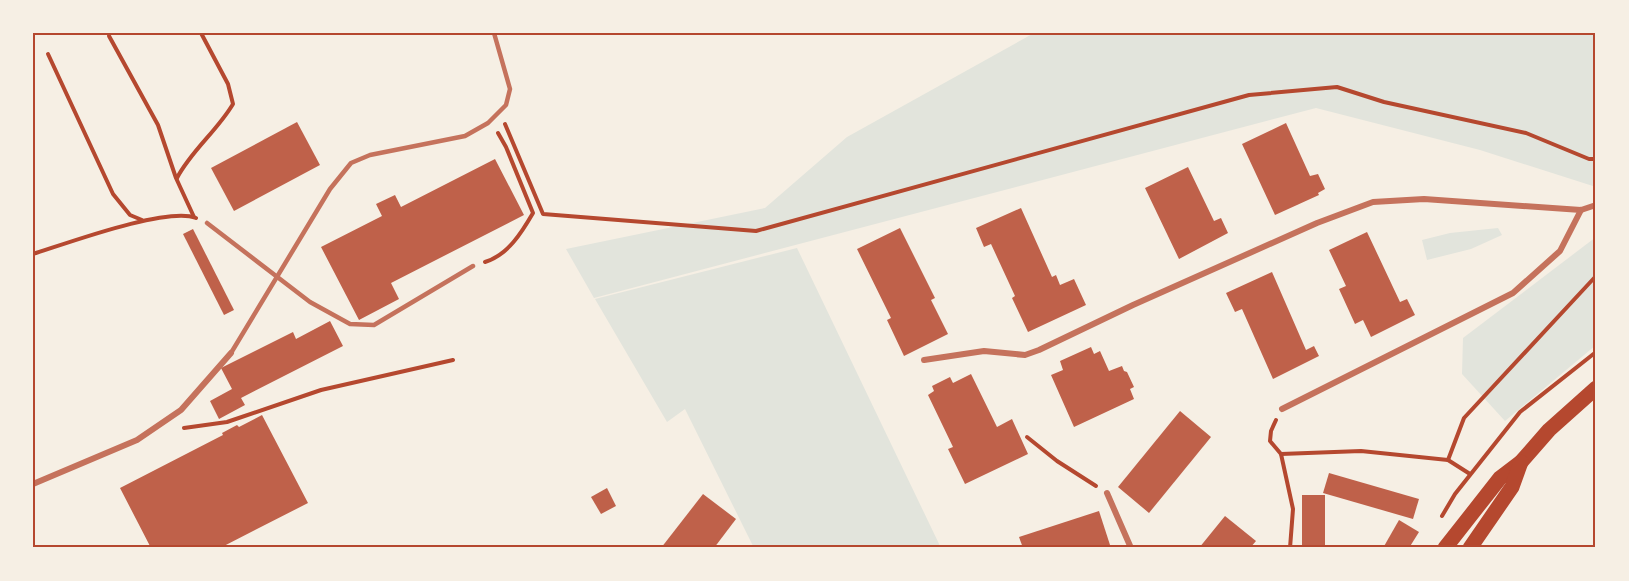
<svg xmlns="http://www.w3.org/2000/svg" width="1629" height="581" viewBox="0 0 1629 581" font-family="Lato,sans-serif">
  <rect width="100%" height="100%" fill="#f6efe4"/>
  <!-- green -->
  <g fill="#e2e4dc">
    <polygon points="1034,33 1596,33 1596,187 1480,150 1316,108 594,298 566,249 765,208 847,137"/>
    <polygon points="1498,228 1502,235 1471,249 1427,260 1422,240 1450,233"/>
    <polygon points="1596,237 1596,345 1505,421 1462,374 1463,338"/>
    <polygon points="797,248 941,548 754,548 685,409 667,422 595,299"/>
  </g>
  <!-- building -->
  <g fill="#bf614a">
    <polygon points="297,122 320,165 234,211 211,168"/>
    <polygon points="1286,123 1310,176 1318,174 1325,189 1318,193 1319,195 1275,215 1242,144"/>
    <polygon points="495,159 524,215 391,283 399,299 359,320 321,247 382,216 376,204 395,195 401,207"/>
    <polygon points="1188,167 1214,221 1221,218 1228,233 1179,259 1145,188"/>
    <polygon points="1021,208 1052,277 1056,275 1060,285 1074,279 1086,305 1028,332 1012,298 1015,296 991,244 984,247 976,228"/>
    <polygon points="900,228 935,298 931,300 948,334 904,356 887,320 891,318 857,249"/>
    <polygon points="193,229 234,310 224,315 183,234"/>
    <polygon points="1367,232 1400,302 1407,299 1415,315 1371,337 1363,320 1355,324 1339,289 1346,286 1329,250"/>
    <polygon points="1272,272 1306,350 1314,346 1319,356 1273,379 1242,309 1235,312 1226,293"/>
    <polygon points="330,321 343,346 241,398 245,405 219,419 210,401 232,389 221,368 293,332 296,339"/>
    <polygon points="1091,347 1094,354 1100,351 1109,371 1122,366 1124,371 1127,372 1134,387 1130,389 1134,399 1074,427 1051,375 1063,370 1060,361"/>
    <polygon points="971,374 997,427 1012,419 1028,454 965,484 948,449 953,447 928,395 934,391 932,386 950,377 953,383"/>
    <polygon points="1180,411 1211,437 1149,513 1118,487"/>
    <polygon points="262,415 308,503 220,548 151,548 120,488 223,435 222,433 237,425 239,427"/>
    <polygon points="1329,473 1419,499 1413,519 1323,493"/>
    <polygon points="607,488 616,506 601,514 591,497"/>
    <polygon points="703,494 736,519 714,548 661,548"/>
    <rect x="1302" y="495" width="23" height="53"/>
    <polygon points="1099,511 1111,548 1023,548 1019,537"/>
    <polygon points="1225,516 1256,541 1250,548 1199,548"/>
    <polygon points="1399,520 1419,532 1409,548 1383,548"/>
  </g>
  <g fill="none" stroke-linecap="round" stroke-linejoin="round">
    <!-- path -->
    <g stroke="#b5482f" stroke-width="4">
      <polyline points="109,36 158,125 176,178 194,217"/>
      <polyline points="48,54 113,194 130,215 142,220"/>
      <polyline points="505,124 543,214 756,231 1249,95 1337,87 1384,102 1526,133 1589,159 1596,159"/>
      <path d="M177,178C191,151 217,131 233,104L228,84L201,33"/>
      <path d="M33,254C65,244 168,206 196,218"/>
      <path d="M485,262C508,255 522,232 533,213L506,147L498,133"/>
      <polyline points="1276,420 1271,431 1270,441 1281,454 1293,509 1290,548"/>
      <polyline points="184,428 227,422 321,390 453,360"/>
      <polyline points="1027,437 1057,461 1096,486"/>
      <polyline points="1281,454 1361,451 1448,460 1470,474"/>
      <polyline points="1448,460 1464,418 1596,276"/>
      <polyline points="1442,516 1455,494 1520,412 1596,352"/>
    </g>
    <!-- service -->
    <g stroke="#c5725c" stroke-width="4.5">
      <polyline points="207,223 310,302 350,324 374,325 473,266"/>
      <polyline points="231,353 330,189 351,163 370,155 465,136 488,123 506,105 510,89 494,33"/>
    </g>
    <!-- minor -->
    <g stroke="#c5725c" stroke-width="6">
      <polyline points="924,360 984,351 1025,355 1039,350 1133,305 1317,223 1373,202 1424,199 1581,210 1596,205"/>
      <polyline points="1282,409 1513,293 1560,251 1581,210"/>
      <polyline points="33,484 137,440 181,410 231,353"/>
      <polyline points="1107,493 1131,548"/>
    </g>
    <!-- primary -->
    <g stroke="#b5482f" stroke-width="15">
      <polyline points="1445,548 1500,478 1521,462 1549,430 1596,388"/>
      <polyline points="1470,548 1512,487 1521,462"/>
    </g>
  </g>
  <!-- border -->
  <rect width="1629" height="581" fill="none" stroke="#f6efe4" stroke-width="69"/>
  <rect x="34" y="34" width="1560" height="512" fill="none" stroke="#b5482f" stroke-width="2"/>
</svg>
